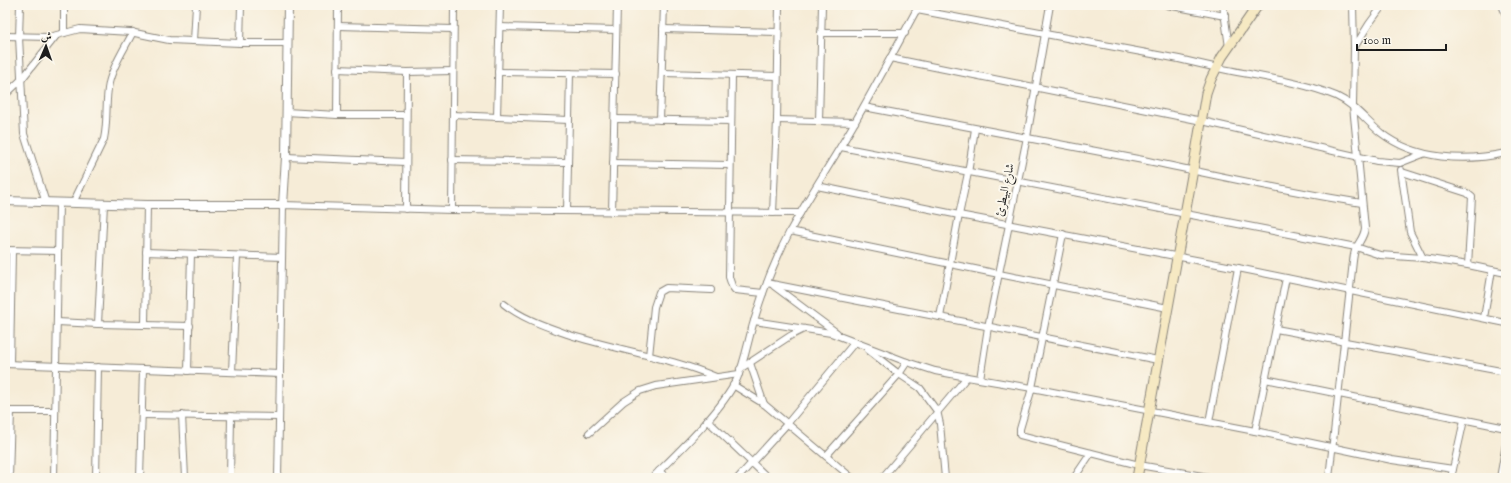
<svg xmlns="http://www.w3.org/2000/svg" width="1511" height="483" viewBox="0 0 1511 483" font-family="'IM FELL English',Amiri,serif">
  <rect width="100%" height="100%" fill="#fbf7ec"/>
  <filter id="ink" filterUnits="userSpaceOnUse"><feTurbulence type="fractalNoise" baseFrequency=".025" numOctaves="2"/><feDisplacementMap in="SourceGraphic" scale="8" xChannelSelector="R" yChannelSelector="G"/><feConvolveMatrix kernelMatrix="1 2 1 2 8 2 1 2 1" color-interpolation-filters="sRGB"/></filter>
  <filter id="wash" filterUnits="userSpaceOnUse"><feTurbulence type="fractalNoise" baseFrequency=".012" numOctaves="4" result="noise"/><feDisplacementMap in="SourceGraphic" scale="16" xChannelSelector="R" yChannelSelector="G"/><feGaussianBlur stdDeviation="0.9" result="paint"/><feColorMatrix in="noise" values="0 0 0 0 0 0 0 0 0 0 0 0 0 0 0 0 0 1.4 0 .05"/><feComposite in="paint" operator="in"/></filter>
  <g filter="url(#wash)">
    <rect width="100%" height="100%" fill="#f6ecd7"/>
  </g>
  <g filter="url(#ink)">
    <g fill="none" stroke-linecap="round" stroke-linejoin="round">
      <!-- minor casing -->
      <g stroke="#89847a" stroke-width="8">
        <g id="minor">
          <polyline points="20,5 19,37 24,134 46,203"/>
          <polyline points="1167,5 1225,16"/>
          <polyline points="1223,5 1229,47"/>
          <polyline points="1502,5 1506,15"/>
          <path d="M917,10C1004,26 1092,43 1179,59C1200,64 1221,69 1243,73C1274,79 1307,84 1336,96C1354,104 1366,121 1381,133C1416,160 1465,162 1506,153"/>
          <polyline points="338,26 453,29"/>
          <polyline points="500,27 616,30"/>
          <polyline points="663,29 778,32"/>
          <polyline points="64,33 64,5"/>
          <polyline points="821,33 905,33"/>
          <polyline points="5,36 49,37 80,29 130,32 169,40 240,43 287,43"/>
          <polyline points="194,41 196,5"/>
          <polyline points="240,43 241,5"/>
          <polyline points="1354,48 1369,24 1383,5"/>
          <polyline points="890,58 1202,121 1377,161 1400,163 1423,154"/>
          <polyline points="337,69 407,72 453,71"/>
          <polyline points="498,72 616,74"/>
          <polyline points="663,73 777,76"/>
          <polyline points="732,76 729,277 732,286 735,290 763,293"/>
          <polyline points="5,95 22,79 56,36"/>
          <path d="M864,107C957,125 1050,142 1143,160C1216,175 1289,192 1362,203"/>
          <polyline points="286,112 337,115 406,115"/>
          <polyline points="337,115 338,5"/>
          <polyline points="453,115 569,120"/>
          <polyline points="497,117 500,5"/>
          <polyline points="615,119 731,121"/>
          <polyline points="660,120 664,5"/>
          <polyline points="777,120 855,122"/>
          <polyline points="819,121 822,5"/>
          <polyline points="841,147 1356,247 1380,255 1423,258 1468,265 1506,273"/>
          <polyline points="286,157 406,162"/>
          <polyline points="452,160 568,162"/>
          <polyline points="613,163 730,165"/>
          <polyline points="1401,170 1410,232 1423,258"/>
          <polyline points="1402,172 1467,193 1472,197 1468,265"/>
          <polyline points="817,186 959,215 1238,268 1506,323"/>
          <path d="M73,203L104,139C108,121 105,101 109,83C113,65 125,48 133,32"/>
          <polyline points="406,209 407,72"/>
          <polyline points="452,210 454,5"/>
          <polyline points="567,211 570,73"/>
          <polyline points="612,212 617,5"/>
          <polyline points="773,213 777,120 779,5"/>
          <polyline points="790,231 999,274 1168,308"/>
          <polyline points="1063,234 1032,388 1020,429 1020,435 1139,465 1214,478"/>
          <polyline points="5,250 58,251"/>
          <polyline points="146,252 282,257"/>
          <polyline points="767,283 1158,360"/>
          <polyline points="774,286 837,333"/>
          <path d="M504,304C523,319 545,326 567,334C616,350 669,357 716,377"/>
          <polyline points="940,317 959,215 968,173 975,129"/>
          <polyline points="1484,318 1492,270"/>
          <polyline points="754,321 831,333 907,362 935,371 967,377 1032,388 1255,431 1392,460 1453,469"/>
          <polyline points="57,322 98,324 190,326"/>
          <polyline points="98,324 104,204"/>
          <polyline points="145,325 147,205"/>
          <polyline points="1276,329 1506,372"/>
          <polyline points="868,350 899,374 920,388 937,411 940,424 945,478"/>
          <polyline points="649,356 654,307 659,292 666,288 711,290"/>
          <polyline points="750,363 764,404"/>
          <polyline points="5,364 280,374"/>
          <polyline points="10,364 12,251"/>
          <polyline points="740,369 790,336 804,329"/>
          <polyline points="188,371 191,254"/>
          <polyline points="232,372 237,256"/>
          <polyline points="980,379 988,327 1027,137 1050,5"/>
          <polyline points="1265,379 1506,428"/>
          <polyline points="733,385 764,404 852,478"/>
          <polyline points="5,411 55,411"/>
          <polyline points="142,415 279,417"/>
          <polyline points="182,415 185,478"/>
          <polyline points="707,420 768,478"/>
          <polyline points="1209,422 1238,268"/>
          <polyline points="1255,431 1286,278"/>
          <polyline points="589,433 623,402 640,391 656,386 739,374"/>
          <polyline points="826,456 899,374 907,362"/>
          <polyline points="659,471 667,478"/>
          <polyline points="9,478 11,411"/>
          <polyline points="54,478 59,203"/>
          <polyline points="96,478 98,367"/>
          <polyline points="140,478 143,369"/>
          <polyline points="230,478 231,416"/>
          <polyline points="278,478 283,205 452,210 800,213"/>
          <path d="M652,478C678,452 721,412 737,379C745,361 748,340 754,321C763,290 775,260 790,231C810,194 834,159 855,122C877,83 898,44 919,5"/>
          <polyline points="738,478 787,424 855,342"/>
          <polyline points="882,478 967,377"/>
          <polyline points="1074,478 1091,453"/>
          <path d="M1329,478L1352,270C1353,263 1353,254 1356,248C1360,240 1364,237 1365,228L1353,106L1354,48L1353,5"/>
          <polyline points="1451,478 1464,420"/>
          <polyline points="1500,478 1506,444"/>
        </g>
      </g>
      <!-- tertiary casing -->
      <g stroke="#89847a" stroke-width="10">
        <polyline id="tertiary" points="5,201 147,205 283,205 286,157 288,5"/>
      </g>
      <!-- secondary casing -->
      <g stroke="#89847a" stroke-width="11">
        <polyline id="secondary" points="1137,478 1193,170 1206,93 1211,79 1222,57 1258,5"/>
      </g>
      <!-- minor -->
      <use href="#minor" stroke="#fff" stroke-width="6"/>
      <!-- tertiary -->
      <use href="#tertiary" stroke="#fff" stroke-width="8"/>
      <!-- secondary -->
      <use href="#secondary" stroke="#f6e9c3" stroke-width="9"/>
    </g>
  </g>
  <g text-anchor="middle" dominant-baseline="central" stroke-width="4" stroke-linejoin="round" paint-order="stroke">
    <!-- street labels -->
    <g font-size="12" fill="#1c1c1c" stroke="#fbf7ec">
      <text transform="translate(1005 190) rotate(-78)">شارع البيطرئ</text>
    </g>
  </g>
  <!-- margin -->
  <rect width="1511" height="483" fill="none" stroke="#fbf7ec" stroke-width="20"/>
  <!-- north arrow -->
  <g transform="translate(46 46) rotate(2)" stroke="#fbf7ec" stroke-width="3" paint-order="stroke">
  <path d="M0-3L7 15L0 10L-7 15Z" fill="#1c1c1c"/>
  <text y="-6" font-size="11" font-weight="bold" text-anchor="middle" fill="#1c1c1c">ش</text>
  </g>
  <!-- scale -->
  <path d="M1357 44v6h89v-6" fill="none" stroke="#1c1c1c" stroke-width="2"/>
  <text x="1363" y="44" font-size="12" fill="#1c1c1c" stroke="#fbf7ec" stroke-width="3" paint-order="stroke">100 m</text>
</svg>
